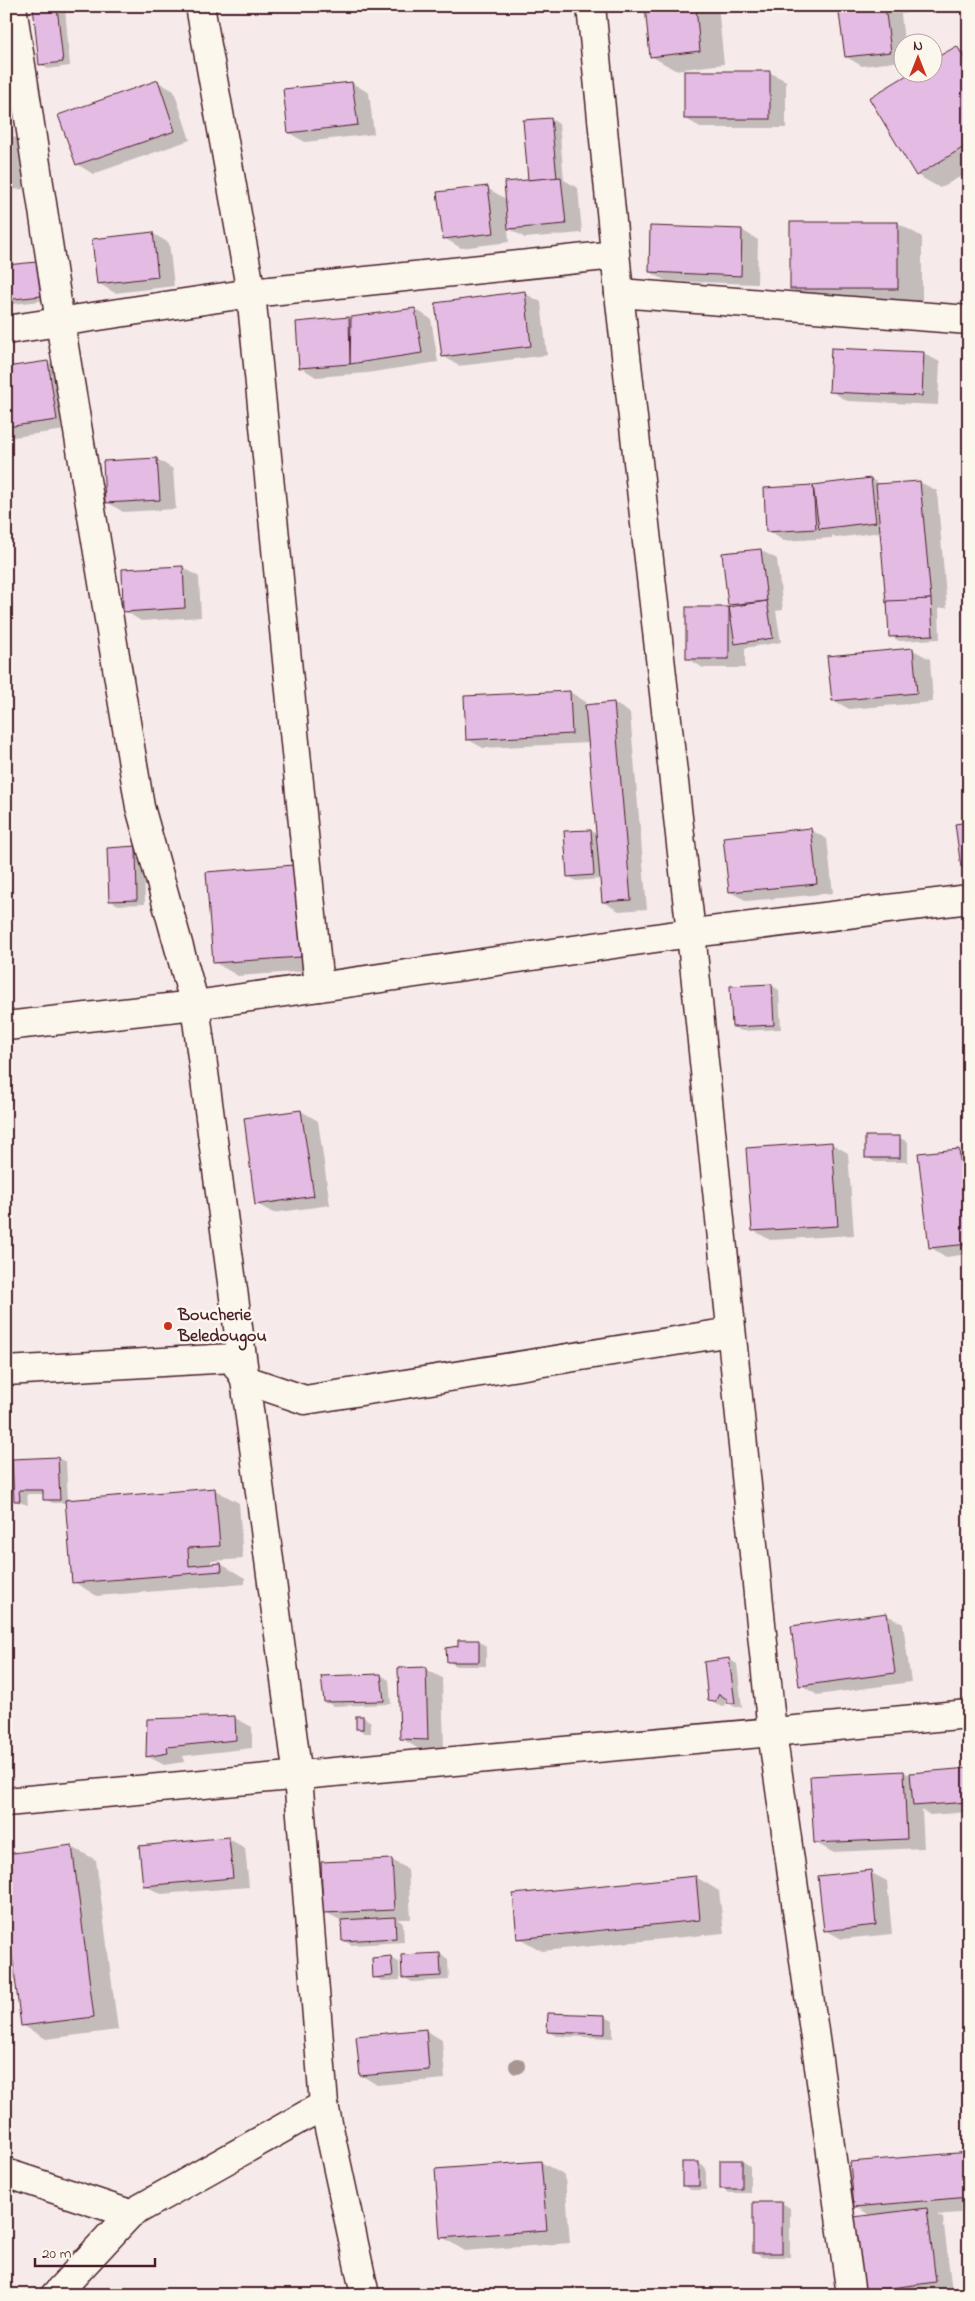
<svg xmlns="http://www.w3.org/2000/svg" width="975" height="2301" viewBox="0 0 975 2301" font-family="'Indie Flower',sans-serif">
  <rect width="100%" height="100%" fill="#f6ebea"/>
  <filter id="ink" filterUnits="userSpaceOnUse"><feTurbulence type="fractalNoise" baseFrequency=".02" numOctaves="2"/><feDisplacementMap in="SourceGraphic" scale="10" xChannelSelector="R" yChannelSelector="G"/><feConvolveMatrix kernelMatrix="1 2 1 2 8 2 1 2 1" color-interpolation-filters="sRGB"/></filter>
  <g filter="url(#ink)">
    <!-- shadow -->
    <g fill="#0003">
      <polygon points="34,6 61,6 65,8 70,66 48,69 40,64"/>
      <polygon points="646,6 718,6 724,64 675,70 651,56"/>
      <polygon points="840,6 952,6 901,14 904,42 902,42 902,61 862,66 846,57"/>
      <polygon points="957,48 969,55 969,172 940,188 917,175 932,72"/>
      <polygon points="769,72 786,81 786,128 702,128 686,119"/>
      <polygon points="158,82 174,91 190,140 93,174 77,164"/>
      <polygon points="352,83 369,93 374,134 305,142 289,133 284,90"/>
      <polygon points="551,119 559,124 564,180 578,188 582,233 525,238 508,228 509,242 461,248 444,238 487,188 506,199 529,181"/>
      <polygon points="6,132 19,140 24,189 6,190"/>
      <polygon points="792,223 898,223 922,237 922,302 815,302 792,289"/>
      <polygon points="742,230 758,240 757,284 666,281 650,272"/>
      <polygon points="152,233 169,243 174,286 115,293 98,283"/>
      <polygon points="37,263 45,268 49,300 6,305 6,267"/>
      <polygon points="524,293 541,302 547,355 459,366 443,356"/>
      <polygon points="415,309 431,319 438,362 367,373 316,377 300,367 348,318 352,320"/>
      <polygon points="923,353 940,362 938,405 847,401 831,391"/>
      <polygon points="48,362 65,372 73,429 6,438 6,368"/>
      <polygon points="157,459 173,469 176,509 123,512 107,502"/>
      <polygon points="871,479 882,485 920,482 937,491 947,608 939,608 940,639 899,641 891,636 881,532 836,538 832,535 832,538 784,541 768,531 765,489 813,486"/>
      <polygon points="760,550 777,559 783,610 776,611 781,642 745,648 745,668 703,668 687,658 729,609 734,608 729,605"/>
      <polygon points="183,567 199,577 201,617 141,621 125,611"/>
      <polygon points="913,650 930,659 933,702 849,709 833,700"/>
      <polygon points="570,692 586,702 586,706 614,703 630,713 647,909 619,911 603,902 601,879 576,881 568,876 591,831 597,834 589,743 483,748 467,739"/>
      <polygon points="969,823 969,871 962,867"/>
      <polygon points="811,830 827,839 833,893 747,901 730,892"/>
      <polygon points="135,847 144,852 145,904 118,905 110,900"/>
      <polygon points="293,866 324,970 238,976 214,962"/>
      <polygon points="771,985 779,990 781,1029 742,1031 733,1027"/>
      <polygon points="301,1111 318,1121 330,1205 273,1213 257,1204"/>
      <polygon points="867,1138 900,1138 908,1142 908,1162 875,1162 867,1157"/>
      <polygon points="832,1144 848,1153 854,1235 770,1240 753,1230"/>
      <polygon points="958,1150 969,1156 969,1254 946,1257 930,1247"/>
      <polygon points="58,1458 66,1462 68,1501 215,1490 239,1503 243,1559 211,1561 211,1565 221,1564 245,1578 245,1584 97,1596 74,1582 67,1503 53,1503 44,1499 44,1494 27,1494 28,1505 15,1501 14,1460"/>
      <polygon points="887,1615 903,1624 911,1682 817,1695 801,1685"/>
      <polygon points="478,1641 486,1646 486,1666 456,1666 448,1661"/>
      <polygon points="729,1659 737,1664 742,1707 735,1707 728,1703 730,1700 728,1698 724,1706 717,1705 709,1700"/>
      <polygon points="426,1669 442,1678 444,1748 417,1748 401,1738"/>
      <polygon points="381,1675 389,1680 391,1704 333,1706 325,1701"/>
      <polygon points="357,1717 363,1717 371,1722 371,1733 365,1733 357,1728"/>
      <polygon points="235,1718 252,1727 252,1748 183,1756 184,1762 164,1765 147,1756 148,1720"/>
      <polygon points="6,1727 12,1772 6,1772"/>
      <polygon points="969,1770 969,1812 930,1815 922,1810 924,1848 832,1852 816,1843 904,1772 912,1776"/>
      <polygon points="229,1839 245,1848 249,1887 161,1894 144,1885"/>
      <polygon points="72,1847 96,1860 118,2030 46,2039 22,2025"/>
      <polygon points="392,1860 408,1869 411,1919 397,1919 403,1923 404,1942 351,1945 343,1940 342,1921 325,1912"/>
      <polygon points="870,1872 887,1881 892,1934 842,1939 825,1930"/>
      <polygon points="696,1877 719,1891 724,1933 542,1951 519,1938"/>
      <polygon points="440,1954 448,1959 449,1980 412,1982 404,1977"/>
      <polygon points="391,1958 399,1962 400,1980 382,1981 374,1977"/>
      <polygon points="549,2015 605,2017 613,2021 613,2038 557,2036 548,2032"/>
      <polygon points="425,2030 442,2040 445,2079 377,2085 361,2075"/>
      <polygon points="969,2153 969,2212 937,2215 943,2218 952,2291 926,2295 859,2295 871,2216 855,2206"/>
      <polygon points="742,2161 750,2166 750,2193 729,2193 721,2188"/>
      <polygon points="541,2162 565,2176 570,2243 465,2251 442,2237"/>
      <polygon points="698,2163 706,2168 706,2190 691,2190 683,2185"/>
      <polygon points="782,2203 790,2208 790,2257 762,2257 754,2253"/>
    </g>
    <!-- building -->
    <g fill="#e4bbe3" stroke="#4a1f2b">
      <polygon points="33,6 57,6 63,62 39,65"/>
      <polygon points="645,6 696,6 700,51 650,57"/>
      <polygon points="838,6 885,6 891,52 845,57"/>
      <polygon points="957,46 969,66 969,144 916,176 869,98 912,72 932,72 932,60"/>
      <rect x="684" y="71" width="86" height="48"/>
      <polygon points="158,80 175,131 76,165 58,115"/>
      <polygon points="352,82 358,125 288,133 283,89"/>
      <polygon points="551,118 557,178 528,180 523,120"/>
      <polygon points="561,177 566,224 508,229 504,182"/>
      <polygon points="488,186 494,233 443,239 437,192"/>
      <rect x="790" y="222" width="108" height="67"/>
      <polygon points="650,226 742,229 741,276 649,272"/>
      <polygon points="153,232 158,277 97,284 92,239"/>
      <polygon points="37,262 41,296 6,300 6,265"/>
      <polygon points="525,291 531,346 442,357 435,303"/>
      <polygon points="415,308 422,353 350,364 351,317"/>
      <polygon points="349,317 350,364 299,368 296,322"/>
      <polygon points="831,348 924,352 922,396 829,392"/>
      <polygon points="48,361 57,420 6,427 6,367"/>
      <polygon points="157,458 160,500 105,503 103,461"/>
      <polygon points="871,478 876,522 819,529 813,485"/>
      <polygon points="920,481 931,599 886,603 876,484"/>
      <polygon points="813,485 816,529 766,532 764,488"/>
      <polygon points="761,549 767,601 728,605 722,553"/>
      <polygon points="183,566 185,608 123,612 122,569"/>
      <polygon points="931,599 933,635 889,637 887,601"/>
      <polygon points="767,601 773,638 735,644 729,607"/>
      <rect x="686" y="607" width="43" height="52"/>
      <polygon points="913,648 917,693 832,701 827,656"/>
      <polygon points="570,691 572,734 466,740 464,696"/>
      <polygon points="614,702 631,900 602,902 585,705"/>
      <polygon points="969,822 969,866 961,867 955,824"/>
      <polygon points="811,828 817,884 729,892 723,837"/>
      <polygon points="591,830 594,875 567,877 564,831"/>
      <polygon points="136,846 137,900 109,901 107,848"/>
      <polygon points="294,865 301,957 213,963 206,872"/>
      <polygon points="772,984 774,1025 732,1027 730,986"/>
      <polygon points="301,1110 314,1196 255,1205 244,1118"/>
      <rect x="865" y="1136" width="35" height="22"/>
      <polygon points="832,1142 838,1226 752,1231 746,1148"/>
      <polygon points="959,1149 969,1244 929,1248 918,1153"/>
      <polygon points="58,1457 60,1500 43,1500 43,1490 19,1490 20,1501 14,1501 12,1459"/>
      <polygon points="215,1488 220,1546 188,1548 189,1566 221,1563 222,1571 72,1583 65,1500"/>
      <polygon points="887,1613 895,1673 799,1686 791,1626"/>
      <polygon points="458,1640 479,1640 479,1662 447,1662 446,1648 458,1646"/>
      <polygon points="729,1658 735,1703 726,1703 728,1700 719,1694 715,1702 708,1701 704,1662"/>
      <polygon points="426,1667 428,1740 400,1739 398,1668"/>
      <polygon points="381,1674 384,1701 324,1702 321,1676"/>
      <polygon points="235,1716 236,1740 167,1747 168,1753 146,1757 147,1719"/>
      <rect x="356" y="1716" width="7" height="13"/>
      <polygon points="969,1768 969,1802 913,1806 910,1773"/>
      <polygon points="904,1771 907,1839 814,1843 810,1776"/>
      <polygon points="229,1837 233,1878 143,1886 139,1846"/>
      <polygon points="72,1845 94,2017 21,2026 6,1905 6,1854"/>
      <polygon points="392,1859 395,1910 323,1913 321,1862"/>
      <polygon points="871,1870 876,1925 824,1931 818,1876"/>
      <polygon points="696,1876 700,1920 517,1939 513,1894"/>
      <polygon points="395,1917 396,1938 342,1941 341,1920"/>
      <polygon points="440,1953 441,1976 402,1978 401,1955"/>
      <polygon points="391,1956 393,1976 373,1978 372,1958"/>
      <polygon points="548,2013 605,2015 605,2034 547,2032"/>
      <polygon points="426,2029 429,2070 360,2076 356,2036"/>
      <polygon points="969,2152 969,2197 854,2207 850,2162"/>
      <rect x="720" y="2160" width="22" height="29"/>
      <polygon points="541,2161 547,2230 440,2238 435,2169"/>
      <rect x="682" y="2162" width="17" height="24"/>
      <rect x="753" y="2202" width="29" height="51"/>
      <polygon points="927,2208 936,2282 854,2293 845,2218"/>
    </g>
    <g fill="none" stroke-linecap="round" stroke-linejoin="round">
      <!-- minor casing -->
      <g stroke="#4a1f2b" stroke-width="31">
        <g id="minor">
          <polyline points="12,6 60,322 140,807 195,1005 298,1777 324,2105 365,2295"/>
          <polyline points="200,6 251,293 319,987"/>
          <polyline points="591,6 619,293 691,933 772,1732 851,2295"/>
          <polyline points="619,293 969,320"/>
          <polyline points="6,330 251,293 615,255"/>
          <polyline points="6,1026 195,1005 669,936 969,899"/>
          <polyline points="6,1371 232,1358 246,1380 305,1400 731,1332"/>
          <polyline points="6,2173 130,2214"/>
          <polyline points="55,2295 130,2214 324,2105"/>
        </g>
      </g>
      <!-- tertiary casing -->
      <g stroke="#4a1f2b" stroke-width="31">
        <polyline id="tertiary" points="6,1802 969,1714"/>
      </g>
      <!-- minor -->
      <use href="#minor" stroke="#fbf7ec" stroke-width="28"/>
      <!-- tertiary -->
      <use href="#tertiary" stroke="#fbf7ec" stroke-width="28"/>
    </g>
    <!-- trees -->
    <circle fill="#a69590" cx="517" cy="2066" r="8"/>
  </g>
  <!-- markers -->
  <circle fill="#c8321e" stroke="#fbf7ec" stroke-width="2" cx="168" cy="1326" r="5"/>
  <g text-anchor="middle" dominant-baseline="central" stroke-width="5" stroke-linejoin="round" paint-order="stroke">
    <!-- poi labels -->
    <g font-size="18" font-weight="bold" fill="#4a1f2b" stroke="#fbf7ec" text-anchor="start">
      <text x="178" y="1316">Boucherie<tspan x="178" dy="21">Beledougou</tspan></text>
    </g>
  </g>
  <!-- margin -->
  <rect width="975" height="2301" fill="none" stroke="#fbf7ec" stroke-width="25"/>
  <rect x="12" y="12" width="950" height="2276" fill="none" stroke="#4a1f2b" stroke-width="2" filter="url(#ink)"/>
  <!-- north arrow -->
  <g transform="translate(918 58)"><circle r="24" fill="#fbf7ec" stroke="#b4a19f"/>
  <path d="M0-4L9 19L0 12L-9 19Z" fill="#c8321e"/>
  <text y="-8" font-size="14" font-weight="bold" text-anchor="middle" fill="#4a1f2b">N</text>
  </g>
  <!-- scale -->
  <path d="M35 2258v8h120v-8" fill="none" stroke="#4a1f2b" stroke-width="2.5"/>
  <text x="42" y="2258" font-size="15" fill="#4a1f2b" stroke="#fbf7ec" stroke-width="4" paint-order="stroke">20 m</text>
</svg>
